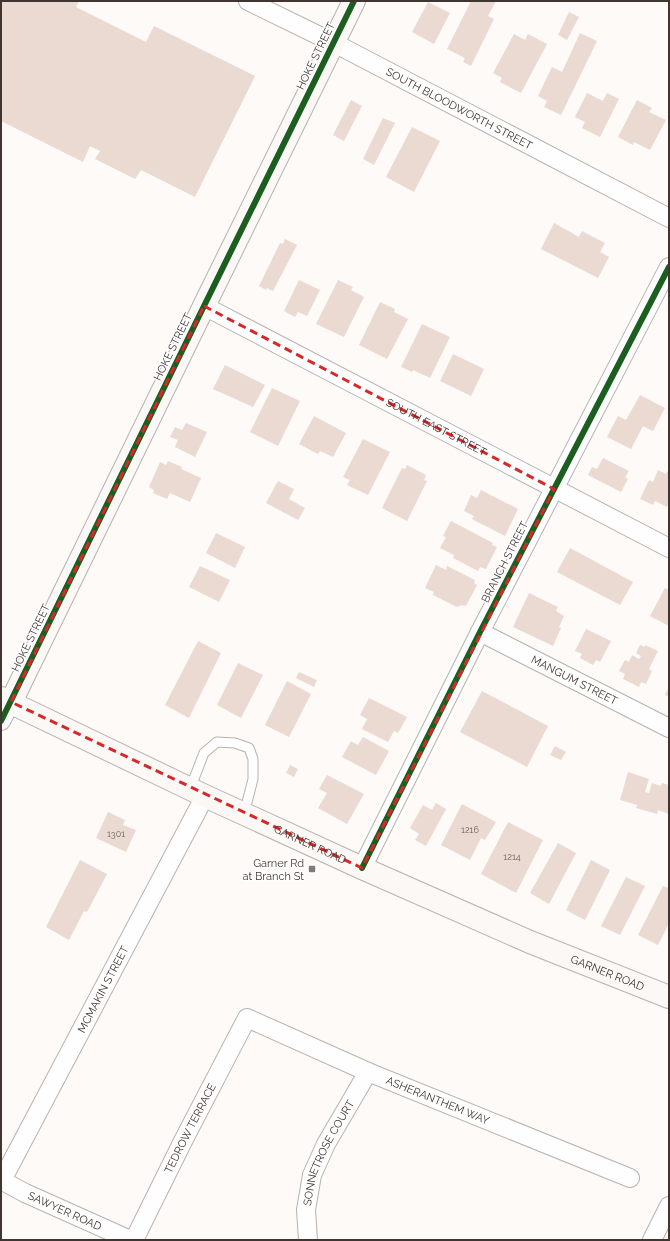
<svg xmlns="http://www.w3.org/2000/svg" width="670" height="1241" viewBox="0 0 670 1241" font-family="Raleway,sans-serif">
  <rect width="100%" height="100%" fill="#fdfaf8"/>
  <!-- building -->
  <g fill="#eadad2">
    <polygon points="1,1 79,1 76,7 146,42 154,26 255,76 195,197 141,170 135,179 95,159 100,151 90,146 83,162 1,121"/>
    <polygon points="471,1 496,1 488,16 494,19 471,66 463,62 465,58 447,49"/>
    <polygon points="428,2 450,13 434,44 412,32"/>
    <polygon points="569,12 579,17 567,40 558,35"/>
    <polygon points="580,33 597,41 561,115 544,107 547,101 538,96 552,67 562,72"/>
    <polygon points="514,34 525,40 528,34 547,44 521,93 500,82 502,78 493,73"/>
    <polygon points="587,93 603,101 607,93 619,99 600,137 582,128 585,122 575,117"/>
    <polygon points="351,100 362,106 344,141 333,135"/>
    <polygon points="637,100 652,108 649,112 666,120 650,150 634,142 633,145 618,137"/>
    <polygon points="383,118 395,123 374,165 363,159"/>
    <polygon points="412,127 440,141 414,192 386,177"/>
    <polygon points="554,223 579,237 582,231 605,243 600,252 609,257 598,278 541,249"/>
    <polygon points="285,239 297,245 273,291 267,288 266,290 259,286 280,243 283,244"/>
    <polygon points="299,280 320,290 307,316 298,312 295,317 284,311"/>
    <polygon points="338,280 353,287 351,290 364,297 344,337 316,324"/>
    <polygon points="380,302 395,309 394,312 408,319 387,359 359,345"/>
    <polygon points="422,324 450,337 430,378 413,370 412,372 401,367"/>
    <polygon points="453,354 484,369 471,396 440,381"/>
    <polygon points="225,365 265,385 253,407 213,389"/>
    <polygon points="272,388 300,401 278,446 250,432"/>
    <polygon points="640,395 665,408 653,431 643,426 631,449 607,437 618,416 626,420"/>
    <polygon points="314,416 346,433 333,457 320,451 318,454 299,444"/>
    <polygon points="186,423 207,432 195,457 175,447 178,440 170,437 175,427 182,430"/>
    <polygon points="363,439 390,452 368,495 347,485 350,480 343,477"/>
    <polygon points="603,458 629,471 625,477 628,479 621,492 588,475 592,467 597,469"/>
    <polygon points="168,461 182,467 181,469 201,478 190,502 170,493 167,499 153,493 154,490 149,487 160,462 166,465"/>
    <polygon points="407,465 426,475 424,480 427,481 407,521 382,508 402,468 405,469"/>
    <polygon points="669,468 669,502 667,507 655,501 653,505 640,499 649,480 653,482 658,470 666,474"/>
    <polygon points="278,481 294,489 289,499 305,508 298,520 266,503"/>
    <polygon points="481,490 518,509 505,536 472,519 474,516 464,511 471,495 477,498"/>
    <polygon points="451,521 493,543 492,545 497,547 486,569 480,567 478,571 453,558 454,555 440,548 446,537 443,536"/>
    <polygon points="216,533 245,547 235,568 206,553"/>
    <polygon points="570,548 633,582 620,605 557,572"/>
    <polygon points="436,565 446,570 447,566 475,580 474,583 477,585 466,606 462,605 457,607 433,595 434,592 425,588"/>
    <polygon points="200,566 230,580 219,602 189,587"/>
    <polygon points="665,588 669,590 669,626 650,616"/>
    <polygon points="529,593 558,607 556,611 564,616 559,627 561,628 553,646 513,627"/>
    <polygon points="586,629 611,641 600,662 596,660 593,665 580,658 582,654 575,651"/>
    <polygon points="198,641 221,653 189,718 165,705"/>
    <polygon points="640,645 645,647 645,645 658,651 649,669 652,671 646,684 641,682 639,687 623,679 625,674 619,671 625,660 629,662 632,655 639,659 641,656 636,653"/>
    <polygon points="238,663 263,675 241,718 217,705"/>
    <polygon points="299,672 317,680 314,687 296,678"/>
    <polygon points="287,681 311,694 289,737 265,725"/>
    <polygon points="669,687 669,697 665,695"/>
    <polygon points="482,691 548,726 527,767 460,732"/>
    <polygon points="369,698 407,717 398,733 394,731 388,742 362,729 367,719 360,715"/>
    <polygon points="363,737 389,751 376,775 342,757 351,741 358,745"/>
    <polygon points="555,746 566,752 561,760 550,755"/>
    <polygon points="290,765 298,769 294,777 286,773"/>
    <polygon points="628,772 649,779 645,792 649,793 652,783 661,786 662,783 669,785 669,814 658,810 657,814 636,808 637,805 620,800"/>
    <polygon points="327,775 364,794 347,824 318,808 327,793 319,789"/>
    <polygon points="436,803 446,809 426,846 415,840 419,834 410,828 423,805 432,810"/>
    <polygon points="462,804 496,822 485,840 481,838 470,860 441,845"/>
    <polygon points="108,812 125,820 123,825 136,830 126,852 96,838"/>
    <polygon points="508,822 543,840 516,893 481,874"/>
    <polygon points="558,843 576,853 549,904 530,893"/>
    <polygon points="80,860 107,874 87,912 84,911 69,940 46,927"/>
    <polygon points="591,860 610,870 585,920 566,910"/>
    <polygon points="626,877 645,886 620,935 601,926"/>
    <polygon points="663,886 669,888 669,923 658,945 638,935"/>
  </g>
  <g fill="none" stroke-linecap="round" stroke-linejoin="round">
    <!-- lane casing -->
    <g stroke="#b8b2af" stroke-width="11">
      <polyline id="lane" points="190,789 204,753 217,742 235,743 249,748 253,759 253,779 244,814"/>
    </g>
    <!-- street casing -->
    <g stroke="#b8b2af" stroke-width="20">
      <g id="street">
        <path id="s1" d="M248,1L334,43L669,218"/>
        <path id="s2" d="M204,306L669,548"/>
        <path id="s3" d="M480,632L669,728"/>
        <polyline points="1,721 11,702"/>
        <polyline points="362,868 480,632 669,267"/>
        <path id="s4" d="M1,1180L25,1193L130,1240"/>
        <path id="s5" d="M1,1182L205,796"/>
        <path id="s6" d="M134,1240L183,1141L247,1018L368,1072L630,1178"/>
        <path id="s7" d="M308,1240L306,1210L312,1175L326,1144L368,1072"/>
        <polyline points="652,1240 669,1206"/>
      </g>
    </g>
    <!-- secondary casing -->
    <g stroke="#b8b2af" stroke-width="24">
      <g id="secondary">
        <path id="s8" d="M1,698L205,796L362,868L530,942L669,997"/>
        <polyline points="11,702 204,306 354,1"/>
      </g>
    </g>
    <!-- lane -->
    <use href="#lane" stroke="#fffefe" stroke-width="9"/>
    <!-- street -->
    <use href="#street" stroke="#fffefe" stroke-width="18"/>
    <!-- secondary -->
    <use href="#secondary" stroke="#fbf8f6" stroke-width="22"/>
    <!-- cycleway casing -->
    <g stroke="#fff" stroke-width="8">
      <g id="cycleway">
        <polyline points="1,721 204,306 354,1"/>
        <polyline points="362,868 480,632 669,267"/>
      </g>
    </g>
    <!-- cycleway -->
    <use href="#cycleway" stroke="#1b5e20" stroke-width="6"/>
  </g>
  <!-- marked area -->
  <path fill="none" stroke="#d62828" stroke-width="3" stroke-dasharray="8 5" stroke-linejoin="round" d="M204,306L554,489L362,868L11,702Z"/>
  <!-- markers -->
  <rect fill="#837a77" stroke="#fff" stroke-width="1.5" x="308" y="865" width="8" height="8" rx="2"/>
  <g text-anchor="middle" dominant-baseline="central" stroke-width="3" stroke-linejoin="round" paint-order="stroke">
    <!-- number labels -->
    <g font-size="9" fill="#6b5e59">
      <text x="470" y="830">1216</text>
      <text x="116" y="834">1301</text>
      <text x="512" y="857">1214</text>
    </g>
    <!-- street labels -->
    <g font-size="11" fill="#413531" stroke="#fff">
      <text transform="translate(316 56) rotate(-64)">HOKE STREET</text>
      <text stroke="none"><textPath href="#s1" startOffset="237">SOUTH BLOODWORTH STREET</textPath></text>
      <text transform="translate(173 347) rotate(-64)">HOKE STREET</text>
      <text stroke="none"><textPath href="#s2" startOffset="262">SOUTH EAST STREET</textPath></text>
      <text transform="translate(505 562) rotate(-63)">BRANCH STREET</text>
      <text transform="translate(31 638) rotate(-64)">HOKE STREET</text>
      <text stroke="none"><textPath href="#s3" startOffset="106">MANGUM STREET</textPath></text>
      <text stroke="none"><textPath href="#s8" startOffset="342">GARNER ROAD</textPath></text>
      <text stroke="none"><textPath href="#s8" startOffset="666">GARNER ROAD</textPath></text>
      <text stroke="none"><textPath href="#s5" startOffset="218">MCMAKIN STREET</textPath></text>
      <text stroke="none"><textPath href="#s6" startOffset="457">ASHERANTHEM WAY</textPath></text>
      <text stroke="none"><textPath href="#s6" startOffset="125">TEDROW TERRACE</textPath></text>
      <text stroke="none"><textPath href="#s7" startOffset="92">SONNETROSE COURT</textPath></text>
      <text stroke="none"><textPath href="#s4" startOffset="71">SAWYER ROAD</textPath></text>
    </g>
    <!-- poi labels -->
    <g font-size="11" fill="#413531" stroke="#fff" text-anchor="end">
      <text x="304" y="863">Garner Rd<tspan x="304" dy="13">at Branch St</tspan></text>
    </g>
  </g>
  <!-- border -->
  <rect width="670" height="1241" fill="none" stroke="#413531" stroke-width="4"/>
</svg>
